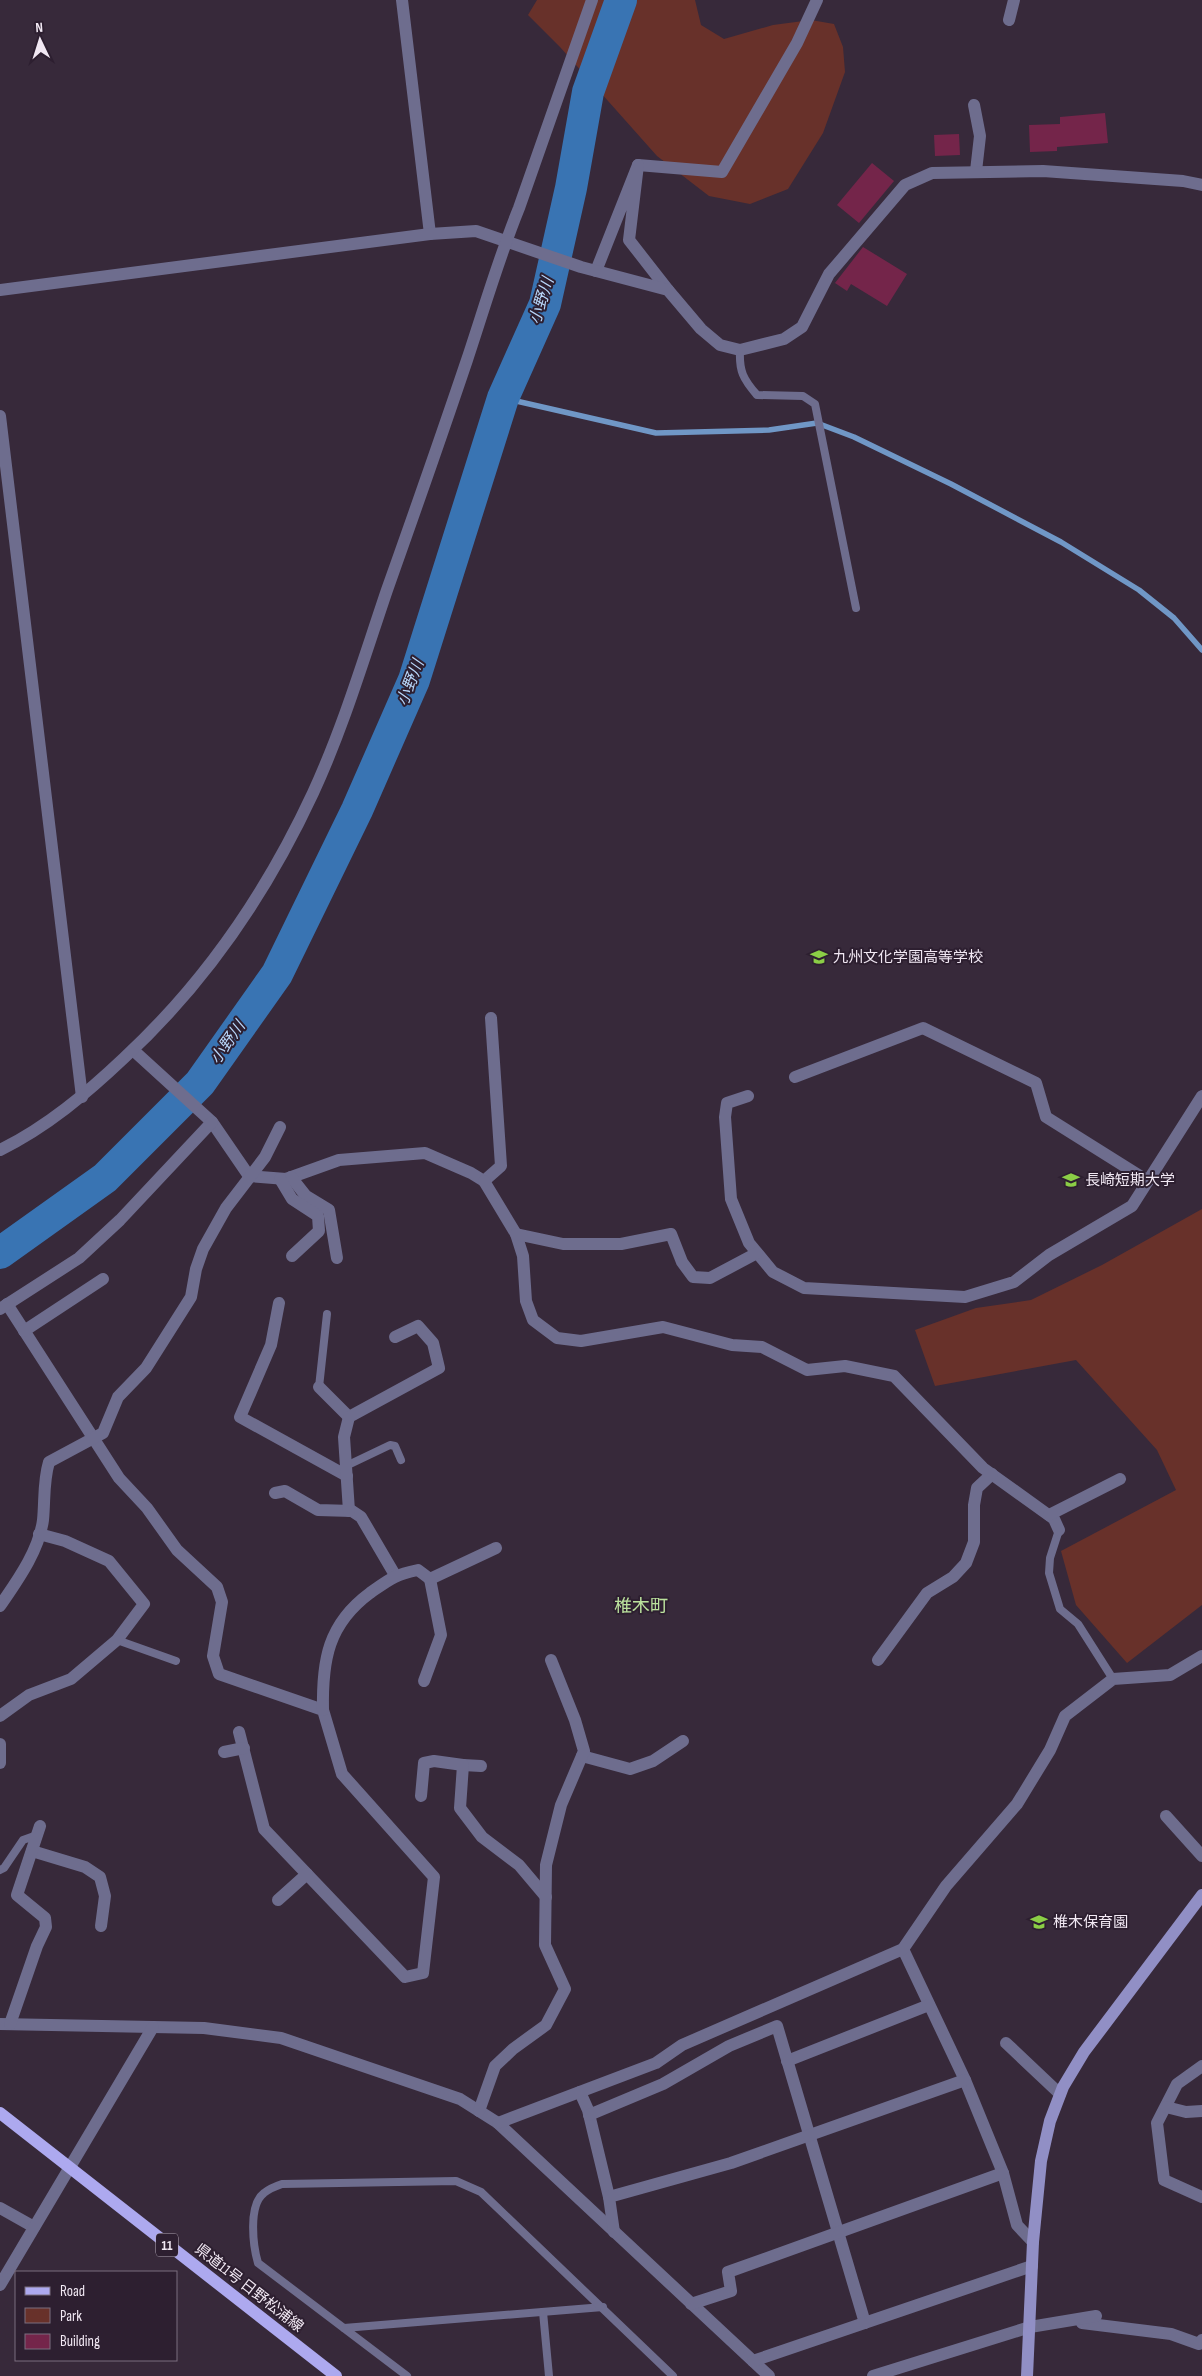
<svg xmlns="http://www.w3.org/2000/svg" width="1202" height="2376" viewBox="0 0 1202 2376" font-family="'Sofia Sans Condensed','Noto Sans JP',sans-serif">
  <rect width="100%" height="100%" fill="#37293a"/>
  <!-- green -->
  <g fill="#68312a">
    <polygon points="537,0 695,0 701,25 724,39 773,25 811,20 834,24 843,47 845,72 823,133 788,189 750,204 709,196 657,156 560,47 528,15"/>
    <polygon points="1202,1209 1202,1605 1127,1663 1076,1605 1061,1551 1176,1490 1157,1450 1076,1360 935,1386 915,1330 976,1308 1031,1300 1102,1265"/>
  </g>
  <g fill="none" stroke-linecap="round" stroke-linejoin="round">
    <!-- stream -->
    <polyline stroke="#7097c6" stroke-width="5.5" points="503,398 656,433 769,430 817,423 854,437 951,484 1061,542 1139,590 1174,618 1202,650"/>
    <!-- river -->
    <polyline stroke="#3974b3" stroke-width="32" points="0,1253 105,1178 200,1083 277,974 357,810 414,680 503,398 545,304 571,188 588,92 621,0"/>
  </g>
  <!-- building -->
  <g fill="#74254a">
    <polygon points="1105,113 1108,143 1057,147 1057,151 1030,152 1029,125 1060,124 1060,117"/>
    <polygon points="959,134 960,155 935,156 934,135"/>
    <polygon points="872,163 894,181 859,223 837,205"/>
    <polygon points="863,247 907,274 887,306 851,284 847,291 835,283"/>
  </g>
  <g fill="none" stroke-linecap="round" stroke-linejoin="round">
    <!-- lane -->
    <g stroke="#6e6d8e" stroke-width="8">
      <path d="M740,350C739,371 743,379 757,395L803,396L815,404L856,608"/>
      <polyline points="319,1387 327,1314"/>
      <polyline points="346,1466 390,1445 395,1446 401,1460"/>
      <polyline points="1059,1530 1050,1558 1049,1573 1060,1609 1078,1624 1113,1679"/>
      <polyline points="117,1640 176,1661"/>
      <polyline points="0,1870 4,1868 23,1840 37,1835"/>
      <polyline points="543,2312 549,2376"/>
      <polyline points="344,2328 603,2307"/>
      <path d="M407,2376L258,2263C253,2246 248,2205 264,2193C269,2189 276,2186 282,2184L456,2181L481,2192L673,2376"/>
    </g>
    <!-- street -->
    <g stroke="#6e6d8e" stroke-width="12">
      <polyline points="402,0 430,234"/>
      <polyline points="1009,20 1014,0"/>
      <polyline points="974,105 980,136 976,171"/>
      <polyline points="638,165 722,172 797,43 817,0"/>
      <polyline points="596,271 638,165 629,240 668,290"/>
      <polyline points="0,290 430,234 476,231 581,267 668,290 701,329 720,345 740,350 784,339 802,327 829,274 905,185 932,173 1043,171 1183,181 1202,185"/>
      <polyline points="0,416 82,1097"/>
      <polyline points="133,1050 212,1122 249,1176 286,1179 339,1160 425,1153 471,1173 484,1181 501,1166 491,1018"/>
      <polyline points="795,1077 923,1028 1036,1083 1046,1117 1148,1181"/>
      <polyline points="748,1096 727,1103 725,1117 731,1199 749,1243 773,1272 804,1288 965,1297 1014,1282 1049,1255 1132,1206 1202,1096"/>
      <path d="M0,1150C47,1127 87,1093 124,1058C205,983 267,892 313,793C343,728 364,658 387,590C414,514 441,437 467,360C484,309 499,257 519,208L592,0"/>
      <polyline points="291,1177 306,1196 329,1210 337,1258"/>
      <polyline points="280,1179 292,1199 318,1216 319,1231 292,1256"/>
      <polyline points="484,1181 516,1234 523,1256 526,1301 533,1320 557,1338 581,1341 663,1327 732,1345 762,1347 807,1370 845,1366 894,1376 983,1468 1054,1519 1059,1530"/>
      <polyline points="516,1234 563,1244 621,1244 671,1234 682,1262 693,1277 710,1278 757,1253"/>
      <polyline points="279,1303 271,1345 240,1417 347,1476"/>
      <polyline points="7,1304 119,1478 147,1508 177,1550 217,1587 222,1602 213,1656 219,1674 323,1710 342,1774 434,1877 423,1973 405,1977 264,1829 239,1732"/>
      <polyline points="0,1309 79,1258 120,1220 212,1122"/>
      <polyline points="24,1331 103,1279"/>
      <polyline points="319,1387 349,1417"/>
      <polyline points="275,1493 285,1491 318,1510 352,1511 361,1517 395,1575"/>
      <polyline points="349,1511 344,1437 349,1417 439,1368 433,1343 418,1326 395,1337"/>
      <polyline points="1049,1515 1120,1479"/>
      <path d="M0,1606C17,1581 39,1551 43,1520C45,1500 43,1482 49,1462L103,1433L118,1397L146,1368L191,1297L196,1269L203,1249L226,1208L265,1157L280,1127"/>
      <polyline points="878,1660 927,1593 953,1577 966,1563 974,1542 974,1505 977,1488 992,1474"/>
      <polyline points="424,1681 441,1635 430,1579"/>
      <path d="M323,1710C322,1660 328,1624 370,1593C390,1579 394,1575 418,1570L430,1579L496,1548"/>
      <polyline points="0,1716 29,1695 71,1679 117,1640 144,1604 109,1561 65,1541 39,1534"/>
      <polyline points="0,1744 0,1763"/>
      <polyline points="224,1752 244,1748"/>
      <polyline points="582,1756 630,1769 653,1761 683,1741"/>
      <polyline points="463,1765 481,1766"/>
      <polyline points="421,1796 424,1763 434,1761 463,1765 460,1808 482,1837 519,1865 546,1897"/>
      <polyline points="1166,1816 1202,1856"/>
      <polyline points="32,1851 85,1867 100,1877 105,1896 101,1926"/>
      <polyline points="278,1900 307,1874"/>
      <polyline points="903,1949 965,2080 1003,2173 1017,2225 1033,2242"/>
      <polyline points="0,2024 204,2028 281,2038 460,2099 498,2123 769,2376"/>
      <polyline points="10,2024 37,1946 46,1927 45,1918 17,1895 40,1826"/>
      <polyline points="1006,2043 1060,2094"/>
      <polyline points="787,2061 929,2005"/>
      <polyline points="1202,2066 1177,2084 1157,2123 1164,2180 1202,2197"/>
      <polyline points="580,2092 588,2110 609,2197"/>
      <polyline points="1166,2107 1186,2112 1202,2111"/>
      <polyline points="479,2111 495,2066 513,2049 546,2025 565,1989 545,1945 546,1865 561,1805 584,1751 575,1720 551,1660"/>
      <polyline points="589,2115 663,2084 729,2046 777,2026 865,2323"/>
      <polyline points="498,2123 656,2063 682,2045 903,1949 946,1886 1017,1804 1050,1750 1065,1716 1113,1679 1170,1675 1202,1656"/>
      <polyline points="0,2208 34,2227"/>
      <polyline points="614,2232 609,2197 731,2163 965,2080"/>
      <polyline points="0,2285 153,2027"/>
      <polyline points="691,2304 731,2291 728,2272 1003,2173"/>
      <polyline points="1082,2323 1171,2334 1199,2344 1202,2340"/>
      <polyline points="753,2361 1032,2266"/>
      <polyline points="873,2376 1030,2327 1096,2316"/>
    </g>
    <!-- secondary -->
    <polyline stroke="#918fc5" stroke-width="12" points="1027,2376 1033,2242 1041,2161 1050,2121 1063,2087 1084,2052 1202,1895"/>
    <!-- primary -->
    <polyline stroke="#ada9ef" stroke-width="12" points="0,2113 336,2376"/>
  </g>
  <!-- icons -->
  <defs>
    <g id="school-bare" transform="scale(1.35)"><path d="M0-5L7-2L0 1L-7-2ZM-4 1L0 2.5L4 1V4Q0 6-4 4Z" fill="#8bce46" stroke="#2d1f30" stroke-width="2.5" paint-order="stroke"/></g>
    <g id="university-bare" transform="scale(1.35)"><path d="M0-5L7-2L0 1L-7-2ZM-4 1L0 2.5L4 1V4Q0 6-4 4Z" fill="#8bce46" stroke="#2d1f30" stroke-width="2.5" paint-order="stroke"/></g>
  </defs>
  <g fill-rule="evenodd">
    <use href="#school-bare" x="819" y="957"/>
    <use href="#university-bare" x="1071" y="1180"/>
    <use href="#school-bare" x="1039" y="1922"/>
  </g>
  <g text-anchor="middle" dominant-baseline="central" stroke-width="4" stroke-linejoin="round" paint-order="stroke">
    <!-- shield labels -->
    <rect fill="#2d1f30" stroke="#b6acb8" stroke-width="1" x="156" y="2233.5" width="22" height="23" rx="4"/>
    <g font-size="14" font-weight="bold" fill="#f1e8f3">
      <text x="167" y="2245">11</text>
    </g>
    <!-- poi labels -->
    <g font-size="15" fill="#f1e8f3" stroke="#2d1f30" text-anchor="start">
      <text x="833" y="957">九州文化学園高等学校</text>
      <text x="1085" y="1180">長崎短期大学</text>
      <text x="1053" y="1922">椎木保育園</text>
    </g>
    <!-- street labels -->
    <g font-size="15" fill="#f1e8f3" stroke="#2d1f30">
      <text transform="translate(249 2288) rotate(38)">県道11号 日野松浦線</text>
    </g>
    <!-- water labels -->
    <g font-size="16" font-style="italic" fill="#b9d7fa" stroke="#2d1f30">
      <text transform="translate(542 301) rotate(-73)">小野川</text>
      <text transform="translate(411 683) rotate(-69)">小野川</text>
      <text transform="translate(228 1043) rotate(-55)">小野川</text>
    </g>
    <!-- quarter labels -->
    <g font-size="18" fill="#bbe29d" stroke="#2d1f30">
      <text x="641" y="1606">椎木町</text>
    </g>
  </g>
  <!-- legend -->
  <rect x="15" y="2271" width="162" height="90" fill="#2d1f30" stroke="#7b6f7e"/>
  <rect x="25" y="2287" width="25" height="8" fill="#ada9ef" stroke="#7b6f7e"/>
  <text x="60" y="2296" font-size="15" fill="#f1e8f3">Road</text>
  <rect x="25" y="2308" width="25" height="15" fill="#68312a" stroke="#7b6f7e"/>
  <text x="60" y="2321" font-size="15" fill="#f1e8f3">Park</text>
  <rect x="25" y="2334" width="25" height="15" fill="#74254a" stroke="#7b6f7e"/>
  <text x="60" y="2346" font-size="15" fill="#f1e8f3">Building</text>
  <!-- north arrow -->
  <g transform="translate(40 40) rotate(356)" stroke="#2d1f30" stroke-width="4" paint-order="stroke">
  <path d="M0-4L9 19L0 12L-9 19Z" fill="#f1e8f3"/>
  <text y="-8" font-size="14" font-weight="bold" text-anchor="middle" fill="#f1e8f3">N</text>
  </g>
</svg>
